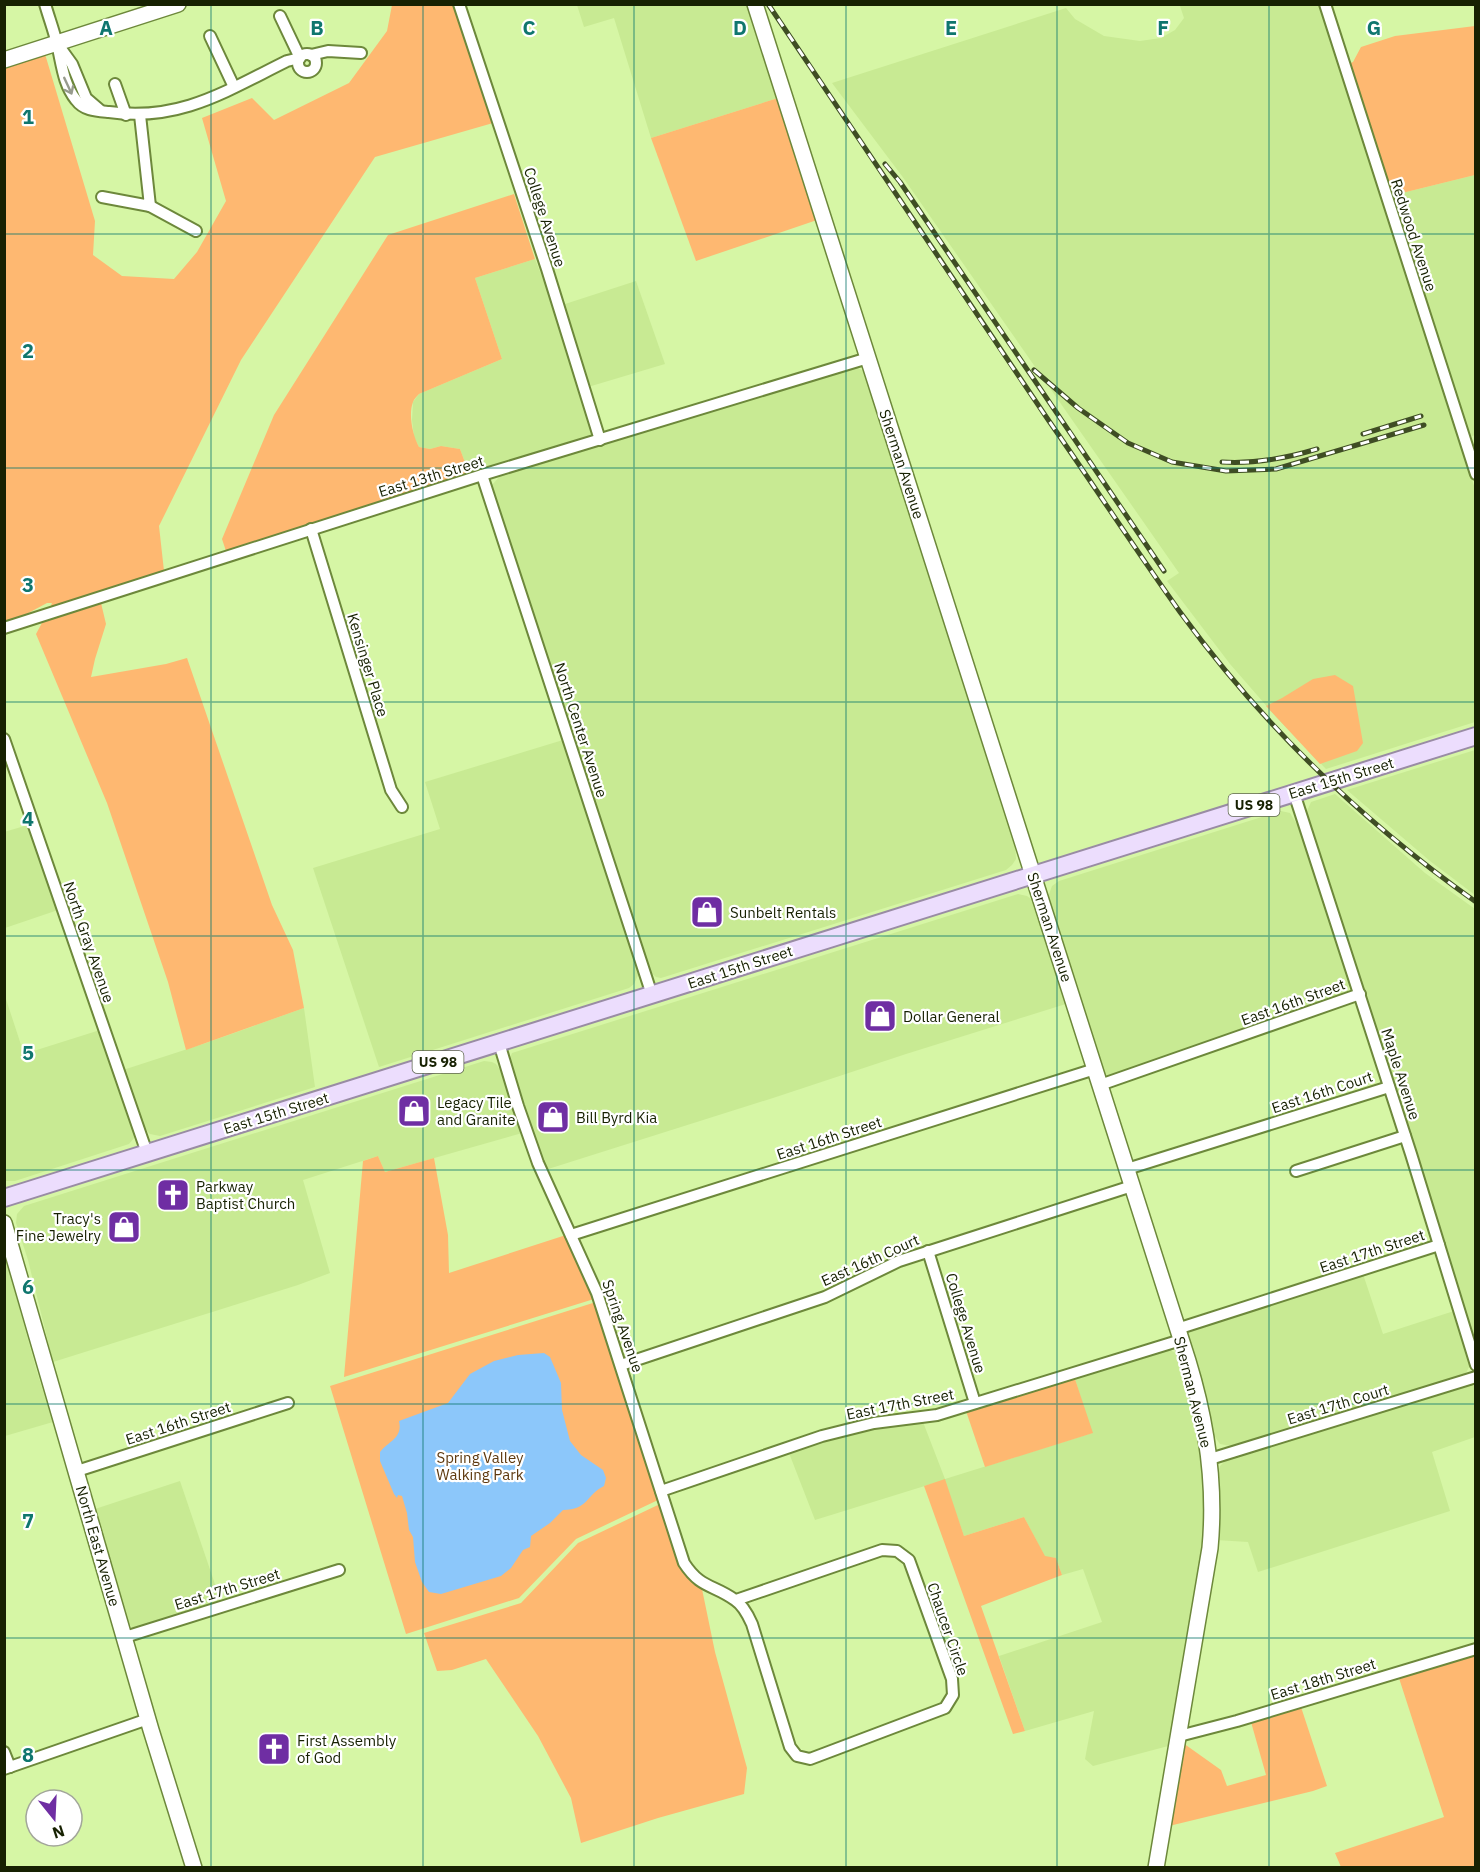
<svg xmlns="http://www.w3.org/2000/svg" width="1480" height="1872" viewBox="0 0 1480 1872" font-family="'IBM Plex Sans',sans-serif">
  <rect width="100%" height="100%" fill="#d6f6a5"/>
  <!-- built -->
  <g fill="#c8ea93">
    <polygon points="577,5 749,5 778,98 651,138 614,18 584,27"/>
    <polygon points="1185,5 1320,5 1475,489 1475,722 1326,769 1277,718 1230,664 1167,581 1179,573 902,176 832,83 1066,8 1075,19 1104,36 1140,41 1161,38 1175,30 1184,18 1180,6"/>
    <polygon points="1475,175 1475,435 1469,437 1390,196"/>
    <polygon points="535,259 554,307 594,436 469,473 460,449 441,446 430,449 419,447 414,437 412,420 413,402 419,394 502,359 475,278"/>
    <polygon points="636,281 665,364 588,387 562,305"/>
    <polygon points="855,367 862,370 866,375 1015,842 1016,859 1012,865 1006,870 661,978 656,977 649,971 636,933 613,855 492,490 492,485 500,476"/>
    <polygon points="563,740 638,967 639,973 634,984 629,988 379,1067 313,868 440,829 425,782"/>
    <polygon points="1475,750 1476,750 1475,895 1430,861 1347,790"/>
    <polygon points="1335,794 1425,873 1475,909 1475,1349 1307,816 1307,811 1311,802"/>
    <polygon points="1281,811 1290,813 1301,831 1349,982 1348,991 1344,997 1111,1077 1103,1075 1049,906 1048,897 1052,886 1059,881"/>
    <polygon points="28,825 58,910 5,928 4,832"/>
    <polygon points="1018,894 1027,896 1035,902 1069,1003 906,1054 773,1098 545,1170 522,1105 510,1058 512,1053"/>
    <polygon points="4,993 24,1054 100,1030 134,1132 134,1138 129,1144 15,1181 5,1181"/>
    <polygon points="304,1008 315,1087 160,1136 150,1134 147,1131 138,1114 123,1070 206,1043"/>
    <polygon points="484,1061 492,1062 496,1064 504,1076 522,1133 385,1172 378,1156 303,1180 330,1273 298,1285 53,1362 28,1260 16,1223 17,1214 24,1206"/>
    <polygon points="5,1256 37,1372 53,1422 5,1436"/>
    <polygon points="1363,1274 1383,1334 1454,1311 1469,1360 1469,1367 1466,1373 1463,1376 1260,1439 1231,1446 1220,1444 1213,1434 1187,1334 1188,1331"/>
    <polygon points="1170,1350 1179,1355 1197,1414 1208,1515 1172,1745 1093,1766 1085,1759 1094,1711 1025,1731 999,1656 1102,1622 1083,1569 1062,1575 1056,1558 1045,1557 1024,1517 964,1536 944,1480 815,1520 789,1453 823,1441 876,1429 923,1422 945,1479 1092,1433 1075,1379"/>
    <polygon points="1471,1385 1475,1386 1475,1437 1432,1452 1450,1511 1258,1572 1248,1542 1216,1540 1217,1474 1220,1466 1227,1459"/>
    <polygon points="180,1481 221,1602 137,1628 132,1627 127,1622 95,1509"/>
  </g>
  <!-- green -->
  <g fill="#feb871">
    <polygon points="392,5 455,5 493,123 375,157 241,360 159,526 164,571 50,608 52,603 47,603 19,618 4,623 4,66 45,54 95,221 93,255 122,276 174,279 197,252 226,201 202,118 252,98 274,120 349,83 387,31"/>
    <polygon points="1475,26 1475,175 1390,196 1348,64 1353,62 1361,47 1395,36"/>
    <polygon points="778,98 820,219 696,261 651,138"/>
    <path d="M514,194L535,259L475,278L502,359L419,394C417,396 414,399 413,402C408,415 413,436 419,447L430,449L441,446L460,449L469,473L226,551L222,539L274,415L388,235Z"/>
    <polygon points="101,603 106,624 95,659 91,677 166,664 187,658 272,905 293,950 304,1008 186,1050 168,982 107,803 36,634 43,621"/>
    <polygon points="1335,675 1353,686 1363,743 1357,751 1320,764 1266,706 1282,698 1313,679"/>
    <polygon points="378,1156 385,1172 434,1158 448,1235 449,1273 566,1235 594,1299 344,1377 363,1161"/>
    <polygon points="596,1302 658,1500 576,1539 519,1598 406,1634 330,1386"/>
    <polygon points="1075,1379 1093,1433 985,1467 966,1411"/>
    <polygon points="945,1479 964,1536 1024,1517 1045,1556 1056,1558 1062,1575 981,1606 1025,1731 1013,1734 924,1486"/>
    <path d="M660,1504C669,1531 676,1574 702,1589L715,1652L747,1768L744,1794L658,1818L581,1843L571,1798L538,1736L486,1659L452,1670L437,1671L424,1633L521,1603L578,1543Z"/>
    <polygon points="1475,1652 1475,1867 1341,1867 1335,1853 1444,1817 1398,1675"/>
    <polygon points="1301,1707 1327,1786 1313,1791 1169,1826 1183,1743 1221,1770 1227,1786 1266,1775 1251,1722"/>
  </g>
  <!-- water -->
  <path fill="#8cc7fa" d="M544,1353L550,1357L561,1383L562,1410L570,1441L581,1455L603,1470L606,1478L604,1486C586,1495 588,1510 563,1510L550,1523L531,1536L530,1547L523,1550L511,1568L501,1576L441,1594L429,1592L422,1582L415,1562L413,1537L409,1530L407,1513L402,1496L398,1495L397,1498L394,1494L380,1461V1452C389,1441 403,1438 399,1421L448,1403L470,1374L494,1361L518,1355Z"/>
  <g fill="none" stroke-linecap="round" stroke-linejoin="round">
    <!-- street casing -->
    <g stroke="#6d883b" stroke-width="14">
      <g id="street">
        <path d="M45,4C49,18 54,31 57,44C62,64 63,84 76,100C84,111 97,111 109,112C180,122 226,91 287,61L300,58L280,16"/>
        <polyline points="459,4 547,269 600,440"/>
        <polyline points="1325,4 1476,474"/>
        <polyline points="210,36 234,87"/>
        <polyline points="59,46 72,64 86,98 100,110"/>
        <circle cx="307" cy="63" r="9"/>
        <polyline points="311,55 328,51 361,53"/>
        <polyline points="115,84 126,115"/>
        <polyline points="102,197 150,206 140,115"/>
        <polyline points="150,206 196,231"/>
        <polyline points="482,475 652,995"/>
        <polyline points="311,529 391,790 402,807"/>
        <polyline points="4,628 482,475 868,358"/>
        <polyline points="4,739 147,1153"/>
        <polyline points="1294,793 1411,1154 1476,1365"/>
        <path d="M499,1043L518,1106L538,1163L597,1293L684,1563C701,1589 713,1584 735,1600C743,1605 748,1615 752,1624L790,1747L797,1756L810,1759L945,1708L953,1695L952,1679L909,1560L897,1551L882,1550L736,1600"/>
        <polyline points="1100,1085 1360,994"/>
        <polyline points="1127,1169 1389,1087"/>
        <polyline points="1296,1171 1405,1136"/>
        <polyline points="571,1235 1095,1069"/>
        <polyline points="928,1251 975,1403"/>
        <polyline points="1177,1329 1439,1245"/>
        <polyline points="621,1365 825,1297 899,1261 1132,1186"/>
        <polyline points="1210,1459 1476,1377"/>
        <polyline points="77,1471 288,1403"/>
        <polyline points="661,1491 822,1436 874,1423 937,1415 1181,1340"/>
        <polyline points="125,1637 339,1570"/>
        <polyline points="1179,1736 1237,1721 1476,1649"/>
        <polyline points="4,1752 10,1767"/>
        <polyline points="4,1769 148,1719"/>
      </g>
    </g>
    <!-- secondary casing -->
    <g stroke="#6d883b" stroke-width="18">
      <g id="secondary">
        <path d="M755,4L1188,1361C1207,1423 1216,1484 1210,1548L1156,1868"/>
        <polyline points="4,60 178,4"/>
        <polyline points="4,1223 151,1730 194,1868"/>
      </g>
    </g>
    <!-- primary casing -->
    <g stroke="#998ca4" stroke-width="20">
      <polyline id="primary" points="4,1198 1476,736"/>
    </g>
    <!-- street -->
    <use href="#street" stroke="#fff" stroke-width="10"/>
    <!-- secondary -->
    <use href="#secondary" stroke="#fff" stroke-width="15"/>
    <!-- primary -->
    <use href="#primary" stroke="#ecddfd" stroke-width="16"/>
    <!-- rail casing -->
    <g stroke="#3f4d24" stroke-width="5">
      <g id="rail">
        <path d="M768,4C862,143 955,283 1049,421C1093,484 1135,549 1180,612C1261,723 1363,822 1476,902"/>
        <polyline points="885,164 900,182 1164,571"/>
        <polyline points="1034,370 1078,408 1128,443 1172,462 1226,471 1276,469 1424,425"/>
        <polyline points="1363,434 1421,416"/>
        <path d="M1222,462C1254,464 1287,458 1317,449"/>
      </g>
    </g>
    <!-- rail -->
    <use href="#rail" stroke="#fff" stroke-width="3" stroke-dasharray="9" stroke-linecap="butt"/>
  </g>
  <!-- one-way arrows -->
  <defs><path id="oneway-shaft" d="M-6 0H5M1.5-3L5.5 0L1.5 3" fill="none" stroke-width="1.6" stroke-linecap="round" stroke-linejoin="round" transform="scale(1.5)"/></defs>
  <use stroke="#979b8d" href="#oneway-shaft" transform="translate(68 86) rotate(65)"/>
  <!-- grid -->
  <path fill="none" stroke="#0f766e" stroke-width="1.5" stroke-opacity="0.55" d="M211,4V1868M423,4V1868M634,4V1868M846,4V1868M1057,4V1868M1269,4V1868M4,234H1476M4,468H1476M4,702H1476M4,936H1476M4,1170H1476M4,1404H1476M4,1638H1476"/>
  <!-- icons -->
  <defs>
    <g id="shop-square" transform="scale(1.725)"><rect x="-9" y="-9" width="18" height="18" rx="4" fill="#6f2ea3" stroke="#fff"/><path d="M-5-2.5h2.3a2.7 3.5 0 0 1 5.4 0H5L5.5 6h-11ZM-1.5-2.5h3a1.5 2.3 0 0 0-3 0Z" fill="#fff"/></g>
    <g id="church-square" transform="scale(1.725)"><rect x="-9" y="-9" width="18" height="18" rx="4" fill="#6f2ea3" stroke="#fff"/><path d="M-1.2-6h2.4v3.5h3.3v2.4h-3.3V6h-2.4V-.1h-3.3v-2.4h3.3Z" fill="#fff"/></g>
  </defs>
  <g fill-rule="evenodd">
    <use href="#shop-square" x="707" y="912"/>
    <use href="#shop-square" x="880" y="1016"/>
    <use href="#shop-square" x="414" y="1111"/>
    <use href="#shop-square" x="553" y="1117"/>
    <use href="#church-square" x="173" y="1195"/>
    <use href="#shop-square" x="124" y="1227"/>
    <use href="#church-square" x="274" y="1749"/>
  </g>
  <g text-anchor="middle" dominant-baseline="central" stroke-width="4.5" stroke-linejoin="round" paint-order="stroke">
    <!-- shield labels -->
    <g fill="#fff" stroke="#5d644e" stroke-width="1.5">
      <rect x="1228.5" y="794" width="51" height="22" rx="4.5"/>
      <rect x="412.5" y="1051" width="51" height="22" rx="4.5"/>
    </g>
    <g font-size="14" font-weight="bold" fill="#172102">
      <text x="1254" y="805">US 98</text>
      <text x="438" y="1062">US 98</text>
    </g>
    <!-- street labels -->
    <g font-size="15" fill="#172102" stroke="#fff">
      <text transform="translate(545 217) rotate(72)">College Avenue</text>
      <text transform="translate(1414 235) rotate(72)">Redwood Avenue</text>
      <text transform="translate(902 464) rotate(72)">Sherman Avenue</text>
      <text transform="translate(431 476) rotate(-17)">East 13th Street</text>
      <text transform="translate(368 665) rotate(73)">Kensinger Place</text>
      <text transform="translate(581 730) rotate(72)">North Center Avenue</text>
      <text transform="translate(1341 778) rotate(-17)">East 15th Street</text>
      <text transform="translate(1050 927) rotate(72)">Sherman Avenue</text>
      <text transform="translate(89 942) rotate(71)">North Gray Avenue</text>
      <text transform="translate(740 967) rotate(-18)">East 15th Street</text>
      <text transform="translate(1293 1002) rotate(-20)">East 16th Street</text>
      <text transform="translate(1401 1074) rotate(72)">Maple Avenue</text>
      <text transform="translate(1322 1092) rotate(-18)">East 16th Court</text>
      <text transform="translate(276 1113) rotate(-17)">East 15th Street</text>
      <text transform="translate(829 1138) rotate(-18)">East 16th Street</text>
      <text transform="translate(1372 1251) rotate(-18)">East 17th Street</text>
      <text transform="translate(870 1260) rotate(-24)">East 16th Court</text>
      <text transform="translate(966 1323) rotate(73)">College Avenue</text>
      <text transform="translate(623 1326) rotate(71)">Spring Avenue</text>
      <text transform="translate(1193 1392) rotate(76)">Sherman Avenue</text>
      <text transform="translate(900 1404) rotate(-11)">East 17th Street</text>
      <text transform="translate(1338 1404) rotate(-17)">East 17th Court</text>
      <text transform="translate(178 1423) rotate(-18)">East 16th Street</text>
      <text transform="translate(98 1546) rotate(74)">North East Avenue</text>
      <text transform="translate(227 1589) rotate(-17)">East 17th Street</text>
      <text transform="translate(948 1629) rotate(71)">Chaucer Circle</text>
      <text transform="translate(1323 1679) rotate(-17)">East 18th Street</text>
    </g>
    <!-- poi labels -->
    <g font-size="15" fill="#172102" stroke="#fff" text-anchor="start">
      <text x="730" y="912">Sunbelt Rentals</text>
      <text x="903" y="1016">Dollar General</text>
      <text x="437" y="1102">Legacy Tile<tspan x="437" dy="17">and Granite</tspan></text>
      <text x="576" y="1117">Bill Byrd Kia</text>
      <text x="196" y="1186">Parkway<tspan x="196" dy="17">Baptist Church</tspan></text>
      <text x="101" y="1218" text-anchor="end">Tracy's<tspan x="101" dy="17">Fine Jewelry</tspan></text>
      <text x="297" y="1740">First Assembly<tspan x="297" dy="17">of God</tspan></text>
    </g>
    <!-- park labels -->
    <g font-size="15" fill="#5e390f" stroke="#fff">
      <text x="480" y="1457">Spring Valley<tspan x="480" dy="17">Walking Park</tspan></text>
    </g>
  </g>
  <g font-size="20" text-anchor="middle" font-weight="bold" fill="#0f766e" stroke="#fff" stroke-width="4.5" stroke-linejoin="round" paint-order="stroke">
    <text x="106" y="35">A</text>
    <text x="317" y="35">B</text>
    <text x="529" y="35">C</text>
    <text x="740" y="35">D</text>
    <text x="951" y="35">E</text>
    <text x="1163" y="35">F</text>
    <text x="1374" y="35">G</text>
    <text x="28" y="124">1</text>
    <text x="28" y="358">2</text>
    <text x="28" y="592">3</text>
    <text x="28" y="826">4</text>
    <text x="28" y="1060">5</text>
    <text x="28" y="1294">6</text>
    <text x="28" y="1528">7</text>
    <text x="28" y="1762">8</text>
  </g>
  <!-- border -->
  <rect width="1480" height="1872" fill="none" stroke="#172102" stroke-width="12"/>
  <!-- north arrow -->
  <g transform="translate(54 1818) rotate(162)"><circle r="28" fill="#ffffff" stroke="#a2a69a" stroke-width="1.5"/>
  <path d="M0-4.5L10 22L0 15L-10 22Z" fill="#6f2ea3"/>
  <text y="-9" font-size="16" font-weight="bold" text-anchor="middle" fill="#172102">N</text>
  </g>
</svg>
